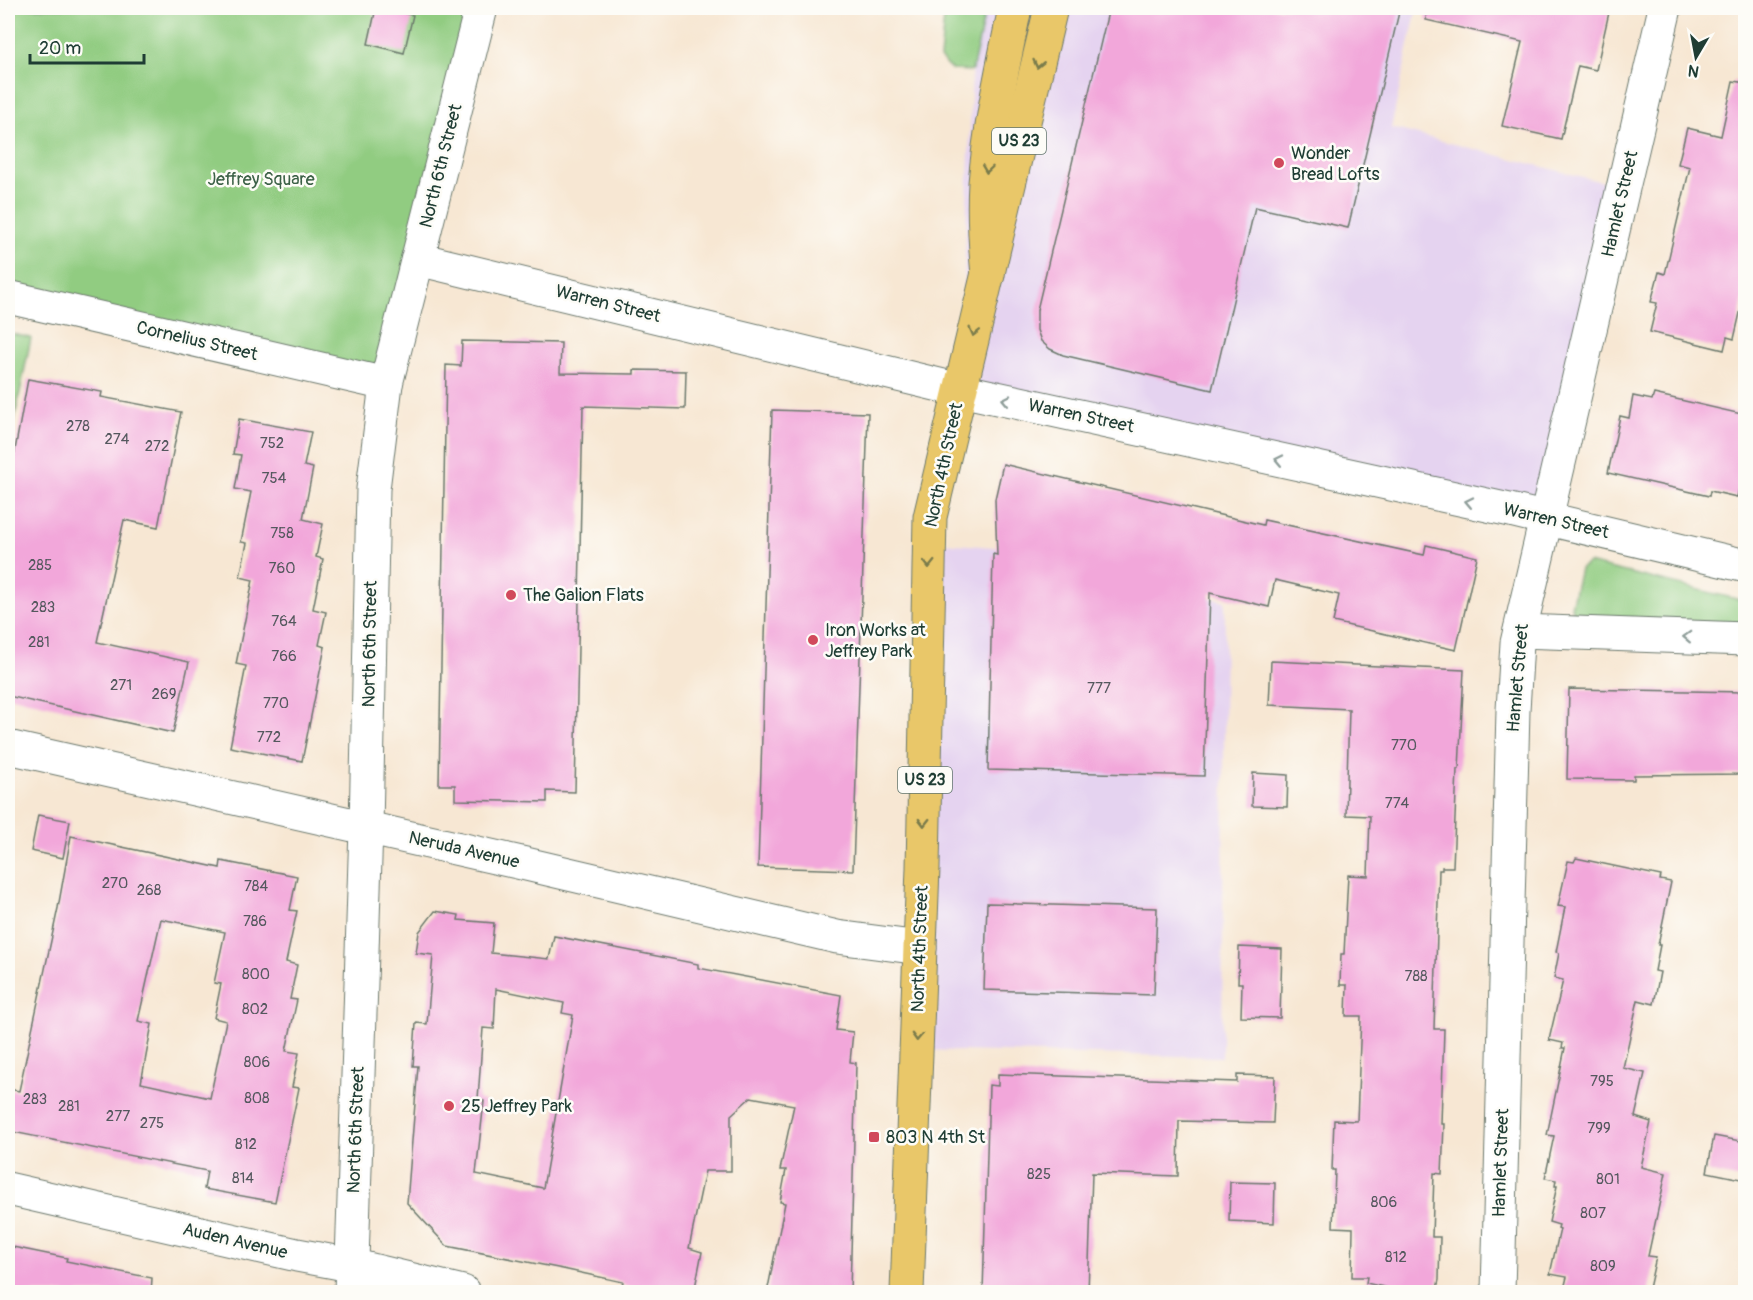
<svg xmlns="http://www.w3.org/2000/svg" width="1753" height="1300" viewBox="0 0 1753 1300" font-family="Pangolin,sans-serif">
  <rect width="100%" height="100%" fill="#fdfcf7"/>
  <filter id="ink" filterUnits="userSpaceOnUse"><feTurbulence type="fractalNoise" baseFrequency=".0167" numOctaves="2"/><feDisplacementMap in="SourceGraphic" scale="12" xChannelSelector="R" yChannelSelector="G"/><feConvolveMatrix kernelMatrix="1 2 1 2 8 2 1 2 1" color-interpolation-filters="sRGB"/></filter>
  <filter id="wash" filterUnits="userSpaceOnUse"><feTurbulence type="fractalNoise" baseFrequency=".008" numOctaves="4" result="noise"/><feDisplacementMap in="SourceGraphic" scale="24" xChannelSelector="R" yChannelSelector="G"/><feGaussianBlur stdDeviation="1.35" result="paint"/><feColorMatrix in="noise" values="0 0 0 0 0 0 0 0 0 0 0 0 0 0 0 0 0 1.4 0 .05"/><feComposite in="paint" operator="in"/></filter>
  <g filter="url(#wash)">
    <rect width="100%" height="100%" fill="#f7e7d3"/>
    <!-- built -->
    <g fill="#e5d3f0">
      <polygon points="986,8 1417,8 1391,128 1622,187 1541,520 960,390 972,71"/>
      <polygon points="930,542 993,547 1225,601 1222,1057 916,1050"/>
    </g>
    <!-- green -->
    <g fill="#91cc81" stroke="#58845a" stroke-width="1.5">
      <polygon points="8,8 481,8 386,384 8,297"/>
      <polygon points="945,8 986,8 972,71 952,70 940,58"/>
      <polygon points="8,333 31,338 8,451"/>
      <polygon points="1588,563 1745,601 1745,624 1580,618 1574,615 1571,607 1580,569"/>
    </g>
    <g id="blocks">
      <!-- building -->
      <g fill="#f2a7da" fill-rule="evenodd">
        <polygon points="376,8 413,15 404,53 368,44"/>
        <polygon points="1109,8 1400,8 1348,228 1255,207 1212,390 1063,355 1050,349 1041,341 1037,330 1037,310"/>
        <polygon points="1427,8 1610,8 1596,70 1578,66 1561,139 1502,126 1522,42 1426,20"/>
        <polygon points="1733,81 1746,83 1746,287 1734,339 1727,337 1724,350 1650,332 1657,303 1651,302 1659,272 1665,274 1690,167 1678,164 1687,128 1721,136"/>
        <polygon points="462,341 561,343 560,373 634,374 634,370 686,371 685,409 583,406 575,792 547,791 547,802 455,800 455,785 439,785 446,365 461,366"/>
        <polygon points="28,379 102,392 101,397 181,412 158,527 124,520 97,642 189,662 173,733 8,696 8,488"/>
        <polygon points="1654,394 1746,415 1746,460 1737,497 1710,491 1709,496 1608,473 1620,416 1629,418 1633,396 1652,400"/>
        <polygon points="772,410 868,413 853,870 758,867"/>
        <polygon points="239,419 311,432 304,466 313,468 303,519 323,524 316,557 323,559 313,609 326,612 319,645 325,647 302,761 230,747 246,666 236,664 253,580 240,577 247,543 241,542 251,492 235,489 241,455 233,454"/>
        <polygon points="1003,464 1263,525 1264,520 1424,555 1426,545 1477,557 1456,650 1333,622 1339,595 1275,580 1269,607 1210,593 1204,776 988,770 993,554 997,555 995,499"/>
        <polygon points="1271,661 1464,670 1459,769 1457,769 1453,867 1442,867 1442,870 1439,870 1434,1029 1444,1029 1441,1124 1444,1124 1442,1174 1434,1173 1432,1237 1440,1237 1439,1280 1436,1293 1410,1293 1366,1283 1367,1277 1352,1277 1353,1228 1333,1227 1335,1170 1332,1170 1334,1120 1357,1121 1361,1016 1346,1016 1347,985 1340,985 1341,954 1344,954 1348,875 1368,876 1370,816 1346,815 1349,709 1269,705"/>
        <polygon points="1569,689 1746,692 1746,774 1634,775 1634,780 1567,779"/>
        <polygon points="1253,773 1288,775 1287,807 1252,806"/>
        <polygon points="38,815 70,821 63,858 31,851"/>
        <path d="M71,836L220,868L221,861L297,876L290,910L297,911L286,962L297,965L290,999L297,1000L286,1051L299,1053L292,1087L299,1088L275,1202L204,1189L207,1171L8,1131V1089L19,1091L58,908ZM161,919L225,932L214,983L221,984L214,1018L226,1021L210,1098L141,1083L152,1024L138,1021Z"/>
        <polygon points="1576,858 1661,876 1660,880 1671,882 1658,945 1660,945 1655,971 1660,972 1654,1004 1638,1000 1623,1068 1645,1073 1635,1117 1651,1122 1641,1167 1666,1173 1648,1256 1656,1257 1648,1293 1563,1293 1567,1277 1550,1274 1560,1229 1558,1228 1559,1225 1549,1222 1557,1186 1555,1186 1556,1180 1545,1178 1554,1136 1547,1135 1565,1048 1562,1048 1563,1043 1549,1040 1563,980 1554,978 1559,953 1556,952 1565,907 1558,906 1568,861 1574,862"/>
        <polygon points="987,903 1157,908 1154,995 984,990"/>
        <path d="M435,911L459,915L458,920L494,923L491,953L549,959L554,936L698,964V968L841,995L836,1030L853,1032L850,1062L856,1063L850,1293H767L785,1203L780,1202L786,1170H780L794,1105L751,1097L731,1115V1171H705L689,1248L702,1252L694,1293H662L622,1285L623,1282L563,1269L447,1246L407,1203L418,1066H413L416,1023L427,1024L433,955L416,953L419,932ZM496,989L564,1003L562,1013L573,1015L543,1188L476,1174L484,1101L478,1099L483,1028L494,1029Z"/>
        <polygon points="1239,947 1282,949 1280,1018 1241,1017 1242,983 1238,983"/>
        <polygon points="998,1074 1237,1082 1237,1075 1275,1076 1273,1123 1179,1121 1178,1176 1092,1173 1088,1293 983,1293 989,1085 998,1086"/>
        <polygon points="1714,1136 1746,1142 1746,1180 1707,1172"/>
        <polygon points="1230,1182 1275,1183 1274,1223 1229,1221"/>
        <polygon points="8,1246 67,1258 66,1261 152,1278 151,1293 8,1293"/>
      </g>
    </g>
  </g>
  <g filter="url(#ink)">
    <use href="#blocks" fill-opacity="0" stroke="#6b786c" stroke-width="1.5"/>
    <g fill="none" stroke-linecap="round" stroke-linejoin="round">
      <!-- minor casing -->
      <g stroke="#6b786c" stroke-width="35">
        <g id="minor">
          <polyline points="418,259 960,390 1510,510 1746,566"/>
          <polyline points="8,297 386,384"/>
          <polyline points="1520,631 1746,639"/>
          <polyline points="8,747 526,864 837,937 920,948"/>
          <polyline points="8,1189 297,1255 351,1265 463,1292"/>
          <polyline points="351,1292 366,828 373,489 386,384 481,8"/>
          <polyline points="1498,1292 1513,710 1517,643 1665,8"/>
        </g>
      </g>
      <!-- major casing -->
      <g stroke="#6b786c" stroke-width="35">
        <polyline id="major" points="907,1292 923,868 930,517 1051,8"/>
      </g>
      <!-- highway casing -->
      <g stroke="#6b786c" stroke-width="35">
        <path id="highway" d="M988,275C985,244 983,214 985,183C990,124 1003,66 1015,8"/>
      </g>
      <!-- minor -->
      <use href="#minor" stroke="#fff" stroke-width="33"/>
      <!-- major -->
      <use href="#major" stroke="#e9c769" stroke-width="33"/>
      <!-- highway -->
      <use href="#highway" stroke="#e9c769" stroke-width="33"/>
    </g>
    <!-- one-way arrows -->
    <defs><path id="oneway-chevron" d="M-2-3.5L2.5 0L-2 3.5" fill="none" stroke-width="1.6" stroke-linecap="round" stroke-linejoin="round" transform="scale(1.5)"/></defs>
    <g stroke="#7a7b4c">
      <use href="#oneway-chevron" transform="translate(1038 64) rotate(103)"/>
      <use href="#oneway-chevron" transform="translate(987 169) rotate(98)"/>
      <use href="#oneway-chevron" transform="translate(974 332) rotate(104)"/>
      <use href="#oneway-chevron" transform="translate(929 564) rotate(91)"/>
      <use href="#oneway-chevron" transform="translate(924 822) rotate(91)"/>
      <use href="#oneway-chevron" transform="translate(917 1037) rotate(92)"/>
    </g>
    <g stroke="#8f9e9a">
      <use href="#oneway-chevron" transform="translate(1006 400) rotate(-168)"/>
      <use href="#oneway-chevron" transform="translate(1279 460) rotate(-168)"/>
      <use href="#oneway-chevron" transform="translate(1469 502) rotate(-168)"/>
      <use href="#oneway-chevron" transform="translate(1687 637) rotate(-178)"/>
    </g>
  </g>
  <!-- markers -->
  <g fill="#d1495b" stroke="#fdfcf7" stroke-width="2">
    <circle cx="1279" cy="163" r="6"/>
    <circle cx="511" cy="595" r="6"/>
    <circle cx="813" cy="640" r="6"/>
    <circle cx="449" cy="1106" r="6"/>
    <rect x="868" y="1131" width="12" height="12" rx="3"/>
  </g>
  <g text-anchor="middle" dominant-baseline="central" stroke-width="5" stroke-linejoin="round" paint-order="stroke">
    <!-- number labels -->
    <g font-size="15" fill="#54585e">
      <text x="78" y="426">278</text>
      <text x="117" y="439">274</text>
      <text x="272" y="443">752</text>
      <text x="157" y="446">272</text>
      <text x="274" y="478">754</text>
      <text x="282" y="533">758</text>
      <text x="40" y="565">285</text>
      <text x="282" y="568">760</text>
      <text x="43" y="607">283</text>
      <text x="284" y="621">764</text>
      <text x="39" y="642">281</text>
      <text x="284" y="656">766</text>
      <text x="121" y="685">271</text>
      <text x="1099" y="688">777</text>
      <text x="164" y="694">269</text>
      <text x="276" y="703">770</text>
      <text x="269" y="737">772</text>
      <text x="1404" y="745">770</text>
      <text x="1397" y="803">774</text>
      <text x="115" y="883">270</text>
      <text x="256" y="886">784</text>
      <text x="149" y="890">268</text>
      <text x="255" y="921">786</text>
      <text x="256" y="974">800</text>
      <text x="1416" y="976">788</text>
      <text x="255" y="1009">802</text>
      <text x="257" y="1062">806</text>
      <text x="1602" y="1081">795</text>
      <text x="257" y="1098">808</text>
      <text x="35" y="1099">283</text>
      <text x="69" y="1106">281</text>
      <text x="118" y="1116">277</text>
      <text x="152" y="1123">275</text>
      <text x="1599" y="1128">799</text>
      <text x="246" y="1144">812</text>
      <text x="1039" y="1174">825</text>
      <text x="243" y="1178">814</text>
      <text x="1608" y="1179">801</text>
      <text x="1384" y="1202">806</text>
      <text x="1593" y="1213">807</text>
      <text x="1396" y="1257">812</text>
      <text x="1603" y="1266">809</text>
    </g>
    <!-- shield labels -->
    <g fill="#fdfcf7" stroke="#62766e" stroke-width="1.5">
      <rect x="992" y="128" width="54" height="26" rx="4.5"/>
      <rect x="898" y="767" width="54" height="26" rx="4.5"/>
    </g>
    <g font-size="16" font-weight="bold" fill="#1f3d34">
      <text x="1019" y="141">US 23</text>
      <text x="925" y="780">US 23</text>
    </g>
    <!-- poi labels -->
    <g font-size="18" fill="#1f3d34" stroke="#fdfcf7" text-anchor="start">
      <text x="1291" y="153">Wonder<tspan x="1291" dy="21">Bread Lofts</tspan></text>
      <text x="523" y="595">The Galion Flats</text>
      <text x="825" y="630">Iron Works at<tspan x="825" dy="21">Jeffrey Park</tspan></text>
      <text x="461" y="1106">25 Jeffrey Park</text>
      <text x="886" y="1137">803 N 4th St</text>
    </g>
    <!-- street labels -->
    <g font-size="18" fill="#1f3d34" stroke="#fdfcf7">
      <text transform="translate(441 166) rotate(-76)">North 6th Street</text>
      <text transform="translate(1620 204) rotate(-77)">Hamlet Street</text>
      <text transform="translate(608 304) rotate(14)">Warren Street</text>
      <text transform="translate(197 341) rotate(13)">Cornelius Street</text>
      <text transform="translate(1081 416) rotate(12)">Warren Street</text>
      <text transform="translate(944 465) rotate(-78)">North 4th Street</text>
      <text transform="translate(1556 521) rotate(13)">Warren Street</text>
      <text transform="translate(370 644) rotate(-89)">North 6th Street</text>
      <text transform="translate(1518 678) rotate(-85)">Hamlet Street</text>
      <text transform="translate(464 850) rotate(13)">Neruda Avenue</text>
      <text transform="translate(920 949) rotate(-88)">North 4th Street</text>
      <text transform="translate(356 1130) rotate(-88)">North 6th Street</text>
      <text transform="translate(1501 1163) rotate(-88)">Hamlet Street</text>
      <text transform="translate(235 1241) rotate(13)">Auden Avenue</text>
    </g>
    <!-- park labels -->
    <g font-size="18" fill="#3c6147" stroke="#fdfcf7">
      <text x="261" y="179">Jeffrey Square</text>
    </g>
  </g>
  <!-- margin -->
  <rect width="1753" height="1300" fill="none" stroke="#fdfcf7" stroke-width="30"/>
  <!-- north arrow -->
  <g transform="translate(1696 57) rotate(190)" stroke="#fdfcf7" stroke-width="4.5" paint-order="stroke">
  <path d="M0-4.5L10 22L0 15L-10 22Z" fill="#1f3d34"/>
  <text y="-9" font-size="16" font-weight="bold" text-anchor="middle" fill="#1f3d34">N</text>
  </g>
  <!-- scale -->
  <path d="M30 54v9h114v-9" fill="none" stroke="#1f3d34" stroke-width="3"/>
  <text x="39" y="54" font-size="18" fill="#1f3d34" stroke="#fdfcf7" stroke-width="4.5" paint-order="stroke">20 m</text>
</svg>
